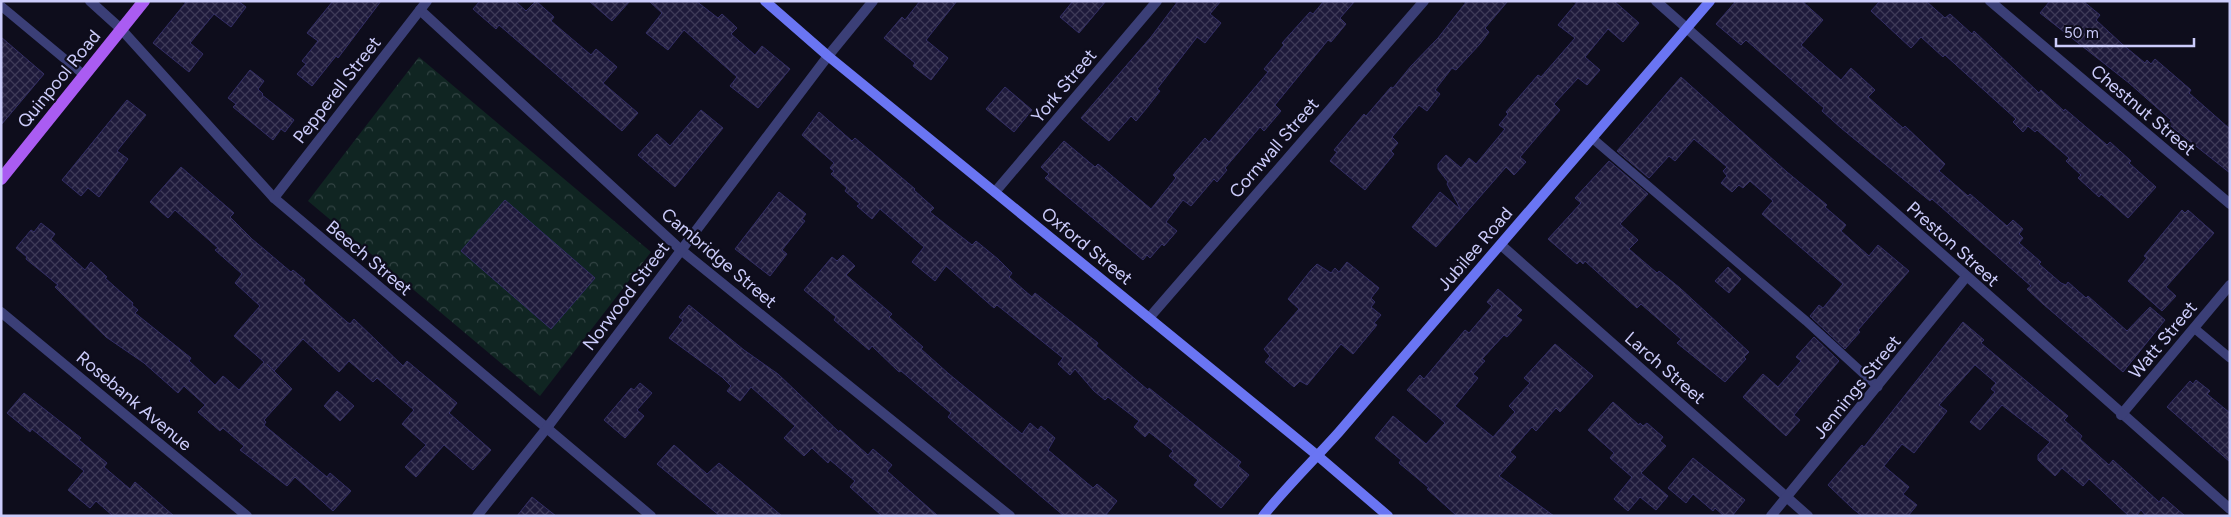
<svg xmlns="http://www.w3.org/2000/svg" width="2231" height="517" viewBox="0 0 2231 517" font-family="Figtree,sans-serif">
  <defs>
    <pattern id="forest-crowns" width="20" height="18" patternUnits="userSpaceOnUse" patternTransform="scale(1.25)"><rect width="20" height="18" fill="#102522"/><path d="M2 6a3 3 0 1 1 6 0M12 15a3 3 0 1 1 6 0" fill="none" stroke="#324343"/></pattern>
    <pattern id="building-cross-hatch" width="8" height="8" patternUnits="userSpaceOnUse" patternTransform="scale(1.25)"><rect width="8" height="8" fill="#1e1a3b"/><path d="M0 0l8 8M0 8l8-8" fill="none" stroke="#3e3a58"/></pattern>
  </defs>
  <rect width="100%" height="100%" fill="#0e0d1c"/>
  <!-- forest -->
  <polygon fill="url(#forest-crowns)" points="419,57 651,252 540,396 308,201"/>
  <!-- building -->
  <g fill="url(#building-cross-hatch)" stroke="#332e65">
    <polygon points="187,1 238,1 246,7 231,27 214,14 190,43 203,54 189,72 153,43"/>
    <polygon points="333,1 381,1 338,58 336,56 312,86 297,74 306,64 302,61 318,41 307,33"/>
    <polygon points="480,1 515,1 526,11 536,1 554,17 551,21 591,55 596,49 617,67 603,83 638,113 622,131 499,25 496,29 473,9"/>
    <polygon points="589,1 630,1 612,21"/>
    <polygon points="649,1 696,1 718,18 722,14 737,28 731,34 755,55 762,46 790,69 758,108 730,86 737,77 684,30 668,50 646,33 662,13"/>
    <polygon points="920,1 957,1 926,40 948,58 931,80 913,66 915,63 884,38 902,17 905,20"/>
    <polygon points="1073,1 1106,1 1079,33 1060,17"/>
    <polygon points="1178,1 1221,1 1210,14 1221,23 1205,43 1197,37 1157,89 1160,91 1146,109 1136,121 1131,116 1109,141 1081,118 1151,37"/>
    <polygon points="1324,1 1355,1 1340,18 1346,24 1331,42 1328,40 1275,105 1281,111 1264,131 1260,127 1225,168 1227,170 1217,182 1214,179 1191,206 1183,200 1166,222 1177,231 1164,246 1162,244 1150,258 1147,255 1143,260 1045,178 1049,174 1041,167 1064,141 1095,167 1098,164 1151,209 1176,178 1173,175 1205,138 1209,142 1268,72 1264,69 1284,45 1282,43 1310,12 1313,14"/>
    <polygon points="1467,1 1508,1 1485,28 1489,32 1480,44 1456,70 1452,68 1435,90 1440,94 1427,111 1419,105 1392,137 1398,143 1391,151 1394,154 1365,190 1330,161 1337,152 1334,150 1364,114 1366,116 1391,87 1393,88 1411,66 1438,38"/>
    <polygon points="1578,1 1614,1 1639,23 1623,42 1608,29 1585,57 1600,70 1587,85 1578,78 1554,104 1560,110 1520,157 1526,162 1514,175 1506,167 1436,247 1412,227 1440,192 1461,210 1447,184 1448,182 1438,169 1438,164 1446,155 1461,168 1469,158 1476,164 1505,129 1499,125 1508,114 1506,112 1538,75 1541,77 1575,38 1558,25"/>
    <polygon points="1736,1 1802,1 1823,20 1801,45 1841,80 1851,68 1875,90 1868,97 1903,128 1905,126 1945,164 1939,171 1968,196 1970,194 2007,226 2013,220 2023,229 2019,234 2023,238 2019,243 2041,262 2039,264 2061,283 2066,285 2068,282 2086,298 2088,296 2127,331 2150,307 2165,320 2123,372 2043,304 2027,289 2031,286 1932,199 1930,201 1841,128 1822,111 1824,108 1746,40 1741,45 1716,24"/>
    <polygon points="1880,1 1926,1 1945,18 1950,14 1972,34 1974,31 2039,93 2041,90 2064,111 2065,109 2107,145 2110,142 2131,161 2129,163 2156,187 2128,218 2101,194 2099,197 2078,178 2081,175 2066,161 2069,158 2037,130 2035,132 2028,126 2023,132 2013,122 2016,119 1945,55 1943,57 1921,37 1911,48 1871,11"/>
    <polygon points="2050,1 2083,1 2100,15 2096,20 2122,44 2145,63 2147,60 2151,64 2155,59 2191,90 2189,93 2230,129 2230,173 2168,124 2171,120 2129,83 2040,13"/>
    <polygon points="1,37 44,74 1,125"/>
    <polygon points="250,70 264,81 258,89 263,94 262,95 294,120 285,132 281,129 273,140 233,107 236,104 228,98"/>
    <polygon points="1681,77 1787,172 1827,205 1825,207 1846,225 1841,231 1869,256 1878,245 1909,271 1858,330 1860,332 1845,349 1810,316 1819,305 1823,308 1843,284 1762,214 1773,201 1750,181 1743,188 1739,185 1732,192 1721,183 1727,176 1723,171 1727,167 1694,139 1675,161 1669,156 1649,178 1617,151"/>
    <polygon points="1005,87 1032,110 1014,132 986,109"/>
    <polygon points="127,100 146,115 117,151 128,159 99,197 88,188 81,196 62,180"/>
    <polygon points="701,110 723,128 675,187 638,155 657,134 670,146"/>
    <polygon points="819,112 852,141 855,138 915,189 914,190 934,208 930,212 972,245 976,241 998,259 1012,273 1009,277 1032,297 1035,293 1098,343 1096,346 1148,390 1149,388 1241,462 1238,466 1249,475 1221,508 1194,485 1198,480 1169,456 1173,451 1149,432 1145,437 1134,427 1139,421 1108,397 1105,400 1094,391 1075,369 1070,375 1058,364 1063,358 997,305 994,308 946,266 935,281 912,262 924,247 880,209 872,219 857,206 860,204 845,191 847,188 831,174 834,171 830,168 834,163 802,135"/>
    <polygon points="1609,161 1648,194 1620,224 1638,240 1629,249 1657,273 1659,271 1680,288 1749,352 1744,357 1746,359 1725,382 1677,343 1681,339 1641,304 1637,308 1585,261 1583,264 1580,261 1577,264 1548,239 1581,203 1575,198"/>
    <polygon points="181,167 234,213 230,217 252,239 291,272 293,270 305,280 303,283 347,322 350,324 354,319 403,366 407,361 457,403 449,413 491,450 473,470 444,445 416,477 405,467 426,445 402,424 414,410 377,378 373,382 349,361 339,372 303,339 274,371 267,364 292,389 264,420 266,422 264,425 327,477 330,473 351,491 333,511 295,477 287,486 248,456 240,450 244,446 223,428 220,431 198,412 205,405 184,386 178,393 144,363 106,337 55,287 58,285 26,259 27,257 16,248 31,230 34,232 41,223 55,234 51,239 85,270 91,262 107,277 105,278 133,303 132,305 138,310 135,313 191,358 189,361 215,385 223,376 239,390 264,362 234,336 260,306 235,283 242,274 215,250 218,248 175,210 168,218 150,202"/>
    <polygon points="779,192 806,214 802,219 805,221 782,250 787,254 770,276 735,249"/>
    <polygon points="505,200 595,278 551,329 461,251"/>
    <polygon points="2182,210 2185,213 2188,210 2214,233 2166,287 2176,296 2162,311 2128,281 2147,258 2144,256"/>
    <polygon points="843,255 855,266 846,275 892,314 889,317 923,347 921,349 949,374 1022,434 1030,423 1038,430 1041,426 1055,438 1048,450 1093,488 1097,484 1117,501 1105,516 1064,516 948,417 951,413 901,371 899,372 872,346 869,350 834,320 836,317 804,290 832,257 837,261"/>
    <polygon points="1347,262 1379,288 1371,298 1375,302 1371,307 1381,315 1374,323 1377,325 1353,354 1341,344 1307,385 1300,381 1294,387 1265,362 1270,356 1264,349 1299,309 1288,299 1311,270 1317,264 1331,273 1335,268 1339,272"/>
    <polygon points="1728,267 1741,279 1729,293 1715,281"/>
    <polygon points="1498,289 1522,310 1516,316 1522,320 1507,337 1504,335 1482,359 1485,361 1473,374 1478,378 1455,406 1493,437 1515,412 1509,406 1530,383 1524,378 1555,344 1593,376 1560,412 1556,408 1536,431 1532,427 1510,452 1516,457 1499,476 1554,516 1457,516 1427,489 1429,488 1399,463 1401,460 1375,438 1393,416 1426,444 1445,423 1407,390 1420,375 1424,379 1465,330 1469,333 1492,306 1487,302"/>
    <polygon points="689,305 744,350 778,374 839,432 840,430 868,455 873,449 892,465 887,471 938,516 882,516 850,487 855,481 830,460 828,463 812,448 804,456 784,438 795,426 751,387 740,401 727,391 731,386 722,377 669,338 683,320 679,317"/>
    <polygon points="1963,322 1984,340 1981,343 2068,416 2064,420 2082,436 2080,439 2109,465 2113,460 2159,502 2163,497 2185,516 2146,516 2141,510 2136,516 2129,516 2089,479 2083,486 2062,468 2055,476 2038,460 2038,455 2050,442 2002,405 1980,430 1970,422 1995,392 1991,389 1996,383 1975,365 1939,405 1947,411 1914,453 1902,444 1884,466 1909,487 1903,494 1917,505 1908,516 1862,516 1852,508 1828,485 1862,445 1864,447"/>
    <polygon points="1814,337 1839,361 1794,415 1800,420 1786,436 1743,397 1763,374 1778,387 1801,361 1796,357"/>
    <polygon points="2196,380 2210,391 2207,394 2230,413 2230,462 2167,407 2190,381 2193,384"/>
    <polygon points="640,383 652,393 637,410 644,416 625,438 604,420 631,388 634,390"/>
    <polygon points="337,391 354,406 340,421 324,406"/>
    <polygon points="24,393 81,438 79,440 107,463 104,467 130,489 135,482 174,516 113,516 96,501 90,508 68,490 84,471 32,429 30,432 7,413"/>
    <polygon points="1613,402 1639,425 1640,423 1643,426 1647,423 1663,437 1660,441 1666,446 1641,473 1668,496 1656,510 1640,497 1628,511 1614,499 1632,477 1610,458 1614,453 1588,430"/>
    <polygon points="674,445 707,474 719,463 782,516 720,516 657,464"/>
    <polygon points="1693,458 1745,500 1732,516 1724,516 1715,508 1713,511 1693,494 1686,503 1668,488"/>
    <polygon points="532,497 556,516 517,516"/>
  </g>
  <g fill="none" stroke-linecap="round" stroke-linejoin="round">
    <!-- lane -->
    <g stroke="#3b3f77" stroke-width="9">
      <polyline points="1,6 84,75"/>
      <polyline points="1592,138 1806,321 1878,387"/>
      <polyline points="2194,328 2230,358"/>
    </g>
    <!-- street -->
    <g stroke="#3b3f77" stroke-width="10">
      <polyline points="90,1 121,29 274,198 651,516"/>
      <polyline points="1656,1 2230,509"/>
      <polyline points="1990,1 2230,204"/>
      <polyline points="420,10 681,250 1010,516"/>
      <polyline points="995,192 1157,1"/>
      <polyline points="274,198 427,1"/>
      <polyline points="1501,245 1808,516"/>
      <polyline points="1,312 247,516"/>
      <polyline points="1149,318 1424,1"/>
      <polyline points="2121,415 2230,285"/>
      <polyline points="477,516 546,429 828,56 873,1"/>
      <polyline points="1771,516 1966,277"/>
    </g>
    <!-- secondary -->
    <g stroke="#6a75f3" stroke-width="10">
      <polyline points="765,1 828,56 1318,456 1388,516"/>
      <path d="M1263,516C1287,486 1314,460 1339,432L1710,1"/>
    </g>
    <!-- primary -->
    <polyline stroke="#aa5cf2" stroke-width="12" points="1,179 144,1"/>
  </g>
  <g text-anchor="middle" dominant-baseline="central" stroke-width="4.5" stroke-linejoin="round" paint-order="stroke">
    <!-- street labels -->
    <g font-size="18" fill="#ccccfb" stroke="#0e0d1c">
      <text transform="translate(59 79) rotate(-51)">Quinpool Road</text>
      <text transform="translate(1064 86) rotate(-50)">York Street</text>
      <text transform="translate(337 90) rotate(-52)">Pepperell Street</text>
      <text transform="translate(2143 110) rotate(40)">Chestnut Street</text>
      <text transform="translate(1274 148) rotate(-49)">Cornwall Street</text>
      <text transform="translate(1953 244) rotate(42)">Preston Street</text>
      <text transform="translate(1087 246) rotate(39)">Oxford Street</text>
      <text transform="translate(1475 249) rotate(-49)">Jubilee Road</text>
      <text transform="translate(369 258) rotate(40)">Beech Street</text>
      <text transform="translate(719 258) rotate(40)">Cambridge Street</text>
      <text transform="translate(626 296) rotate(-53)">Norwood Street</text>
      <text transform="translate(2163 340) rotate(-50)">Watt Street</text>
      <text transform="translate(1665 368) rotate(41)">Larch Street</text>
      <text transform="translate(1857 387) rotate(-51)">Jennings Street</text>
      <text transform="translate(134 401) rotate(40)">Rosebank Avenue</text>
    </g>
  </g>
  <!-- border -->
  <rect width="2231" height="517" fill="none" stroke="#ccccfb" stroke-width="5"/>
  <!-- scale -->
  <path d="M2056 38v8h138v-8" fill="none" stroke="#ccccfb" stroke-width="2.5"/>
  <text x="2064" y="38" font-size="15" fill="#ccccfb" stroke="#0e0d1c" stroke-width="4" paint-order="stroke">50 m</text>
</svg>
